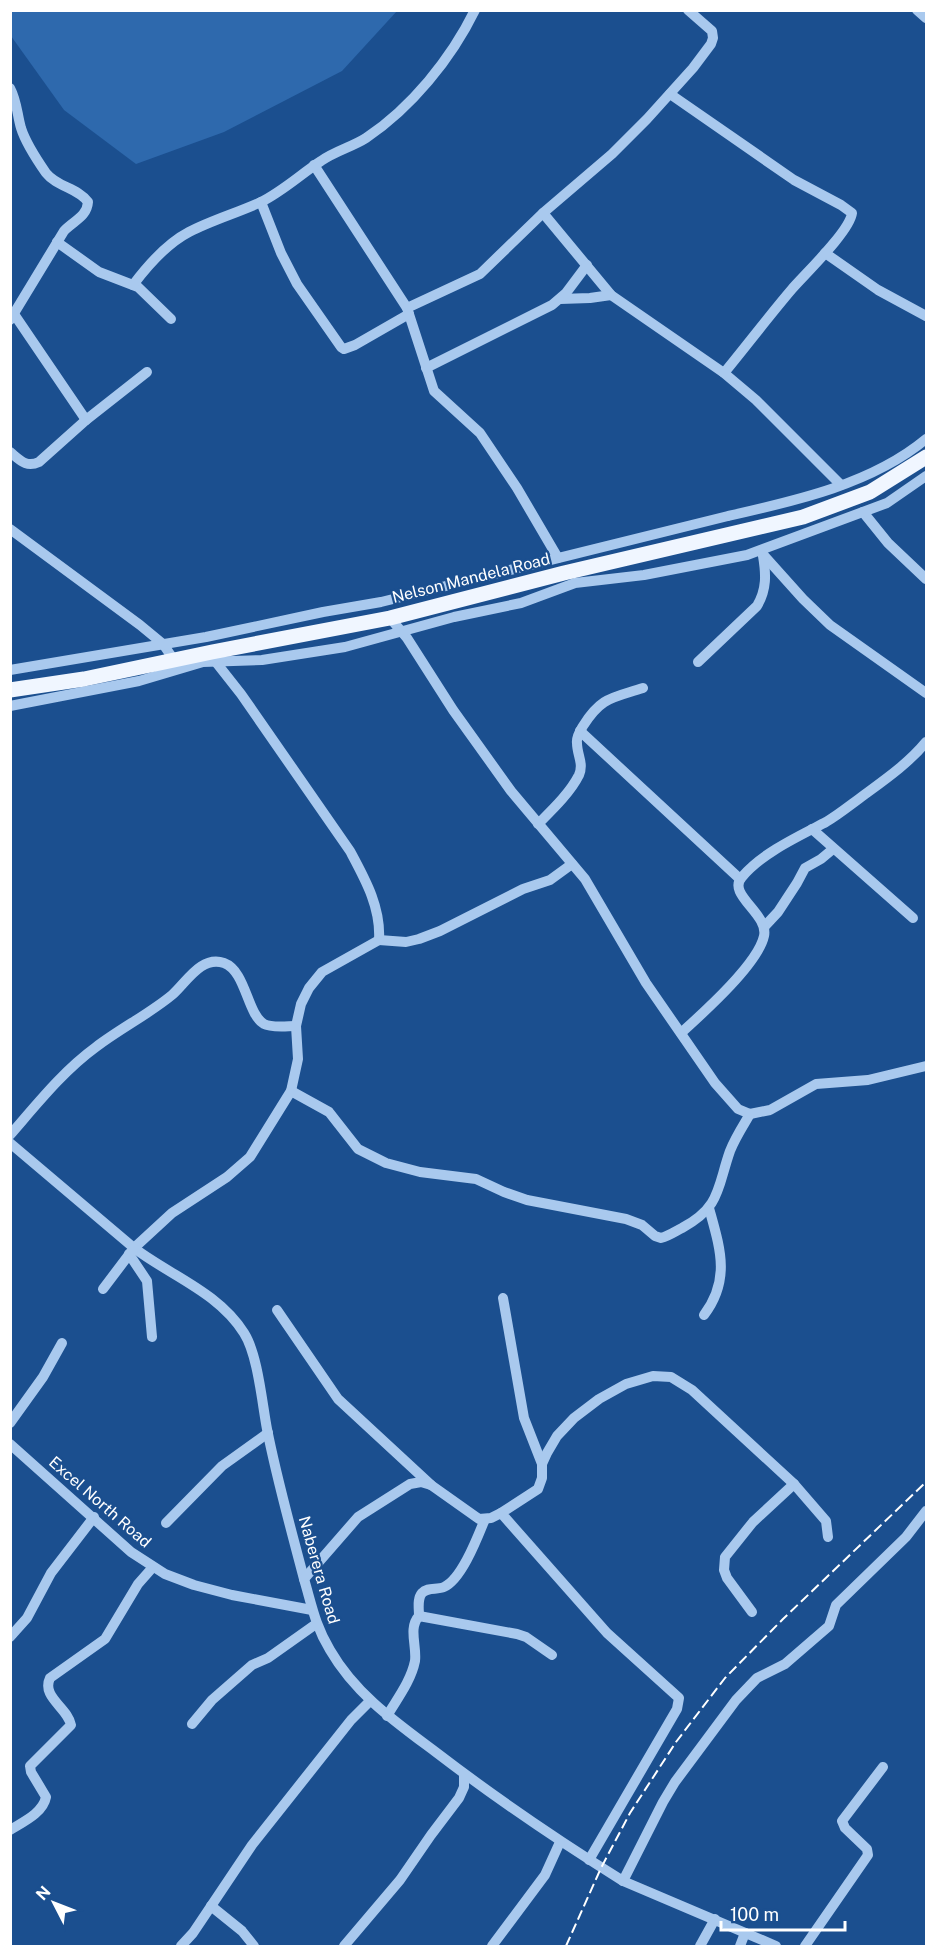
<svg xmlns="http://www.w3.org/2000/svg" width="937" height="1957" viewBox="0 0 937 1957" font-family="'Public Sans',sans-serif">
  <rect width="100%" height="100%" fill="#1b4f8f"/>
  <!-- green -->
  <polygon fill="#2e69ad" points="10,11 11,10 397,11 342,71 224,132 136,164 64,110 11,36"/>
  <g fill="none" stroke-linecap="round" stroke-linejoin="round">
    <!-- minor -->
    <g stroke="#a9c9ee" stroke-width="10">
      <polyline points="917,10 926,18"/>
      <path d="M10,88C17,101 17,114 21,128C26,144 37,160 46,173C57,187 78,188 88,202C87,217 73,221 64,231L10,320"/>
      <path d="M670,94L794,180L841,205L852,213C850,231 805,274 792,289C769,316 747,345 724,373"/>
      <polyline points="314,165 407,308 434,391 480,433 517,488 558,558"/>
      <polyline points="261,202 281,253 297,284 341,347 344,349 355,345 409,314"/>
      <polyline points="543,213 611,295 724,373 756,400 841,485"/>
      <polyline points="57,242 99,272 138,287 171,319"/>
      <polyline points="825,253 878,290 926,316"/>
      <path d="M133,285C148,265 166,244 189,232C212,220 237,213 261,202C283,191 301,174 321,161C335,151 352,147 366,138C411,108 451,59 475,10"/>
      <polyline points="560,299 590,298 611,295"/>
      <polyline points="407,308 480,274 543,213 612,154 647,119 693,68 711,44 713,38 712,31 688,10"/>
      <polyline points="14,314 86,420"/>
      <polyline points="426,368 552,305 566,293 587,265"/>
      <path d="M10,452C20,460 26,468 39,462L86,420L147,372"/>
      <polyline points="863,512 888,543 926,579"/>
      <polyline points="10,529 140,625 163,644 174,660"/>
      <polyline points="760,551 803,599 830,625 926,693"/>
      <polyline points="390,618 407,638 453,710 511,791 585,879 646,983 715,1083 738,1109 750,1114 770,1110 816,1084 868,1080 926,1066"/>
      <path d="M698,662L757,606C767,589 766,574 763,556"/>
      <path d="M10,670L206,637L323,612L381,602L728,516C795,501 872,484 926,439"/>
      <polyline points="10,706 139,681 203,662 262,660 345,647 454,617 521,603 575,583 644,575 747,555 887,503 926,476"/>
      <polyline points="580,731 740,879"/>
      <path d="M538,824C552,810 570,793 579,775C584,763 577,755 577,743C576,737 580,731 583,726C601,697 612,698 643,688"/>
      <polyline points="812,829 913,918"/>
      <polyline points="764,927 778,912 797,883 805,868 821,859 833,849"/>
      <polyline points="379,940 406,942 419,939 440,931 523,889 550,880 572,864"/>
      <path d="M681,1033C703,1013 758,964 764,936C769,914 726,894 742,877C762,853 799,836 826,822C838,815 849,806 860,798C883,781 908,764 926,742"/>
      <path d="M291,1091L329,1112L358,1149L386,1163L420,1172L476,1179L504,1192L527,1200L626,1219L642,1225L655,1236L661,1238C669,1236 676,1231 682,1228C721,1207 717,1188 730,1151C735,1138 743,1126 750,1114"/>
      <path d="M10,1135C37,1104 63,1071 96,1047C121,1028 149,1014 172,995C186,983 201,955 224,963C246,971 247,1014 264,1024C271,1028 287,1026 296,1026"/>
      <path d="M10,1143L134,1248C171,1276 218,1292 244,1333C258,1355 262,1403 267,1429C277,1480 291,1529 304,1579C312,1606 315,1625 330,1650C356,1695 397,1723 437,1753C497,1799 559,1841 623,1881L776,1946"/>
      <polyline points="129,1254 147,1281 152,1337"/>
      <path d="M103,1289L134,1248L172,1213L227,1177L250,1157L291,1091L298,1059L296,1026L301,1004L309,988L322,972L379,940C381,907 365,879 350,851L241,694L215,661"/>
      <polyline points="503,1298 524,1418 542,1464"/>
      <polyline points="277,1310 338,1399 431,1485"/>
      <path d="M704,1315C731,1279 720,1248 709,1208"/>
      <polyline points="10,1423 43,1377 62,1343"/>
      <polyline points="10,1444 131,1552 165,1574 194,1585 232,1595 312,1610"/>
      <polyline points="501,1513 607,1633 679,1698 677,1709 589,1860"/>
      <polyline points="166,1523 222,1466 268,1433"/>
      <polyline points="304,1579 358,1517 410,1484 421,1482 431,1485 479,1519 491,1518 501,1513 538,1489 542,1478 542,1464 547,1453 557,1436 574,1418 599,1399 626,1384 653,1376 671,1377 692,1390 794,1484 826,1521 828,1537"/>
      <polyline points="752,1612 727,1578 724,1570 725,1557 753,1522 794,1484"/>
      <path d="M419,1616C419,1608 417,1599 422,1593C427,1587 437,1590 444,1587C462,1579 478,1536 485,1519"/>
      <polyline points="10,1637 27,1618 51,1573 94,1517"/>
      <path d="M387,1716C397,1699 411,1681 415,1661C417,1646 408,1628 419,1616L517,1634L526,1637L552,1655"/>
      <polyline points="192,1724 212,1700 252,1665 268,1658 316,1624"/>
      <path d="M10,1830C23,1822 43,1813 46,1797L31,1772L30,1766L71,1725C68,1708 41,1697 50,1678L105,1639L138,1584L153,1567"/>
      <polyline points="623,1881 663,1802 675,1782 736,1700 757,1678 785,1664 829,1626 836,1605 906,1537 926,1511"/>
      <polyline points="211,1906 242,1931 254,1946"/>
      <polyline points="181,1946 193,1933 252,1845 351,1720 370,1701"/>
      <polyline points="344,1946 400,1880 431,1835 459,1798 464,1787 464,1774"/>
      <polyline points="492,1946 545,1875 560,1842"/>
      <polyline points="700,1946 715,1919"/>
      <polyline points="740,1946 745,1933"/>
      <polyline points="805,1946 868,1855 867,1849 845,1828 842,1821 883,1767"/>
    </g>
    <!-- major -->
    <polyline stroke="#f0f6ff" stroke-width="15" points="10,690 84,679 212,652 390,618 564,573 803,517 870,492 926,457"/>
    <!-- rail -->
    <polyline stroke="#fff" stroke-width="2" stroke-dasharray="10 4.5" stroke-linecap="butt" points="566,1946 601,1868 630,1813 676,1742 725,1678 783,1619 926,1482"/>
  </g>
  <g text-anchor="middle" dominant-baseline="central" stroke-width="4.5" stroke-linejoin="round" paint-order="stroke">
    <!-- street labels -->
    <g font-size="16" fill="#fff" stroke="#1b4f8f">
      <text transform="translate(471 578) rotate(-14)">Nelson Mandela Road</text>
      <text transform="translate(100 1502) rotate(41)">Excel North Road</text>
      <text transform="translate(319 1570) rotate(74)">Naberera Road</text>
    </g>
  </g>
  <!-- border -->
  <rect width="937" height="1957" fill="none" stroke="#ffffff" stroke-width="24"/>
  <!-- north arrow -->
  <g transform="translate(54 1903) rotate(312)" stroke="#1b4f8f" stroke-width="4.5" paint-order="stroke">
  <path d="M0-4.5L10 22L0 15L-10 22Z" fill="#ffffff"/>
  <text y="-9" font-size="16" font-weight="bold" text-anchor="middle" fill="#ffffff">N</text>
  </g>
  <!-- scale -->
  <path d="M721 1921v9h124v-9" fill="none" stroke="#ffffff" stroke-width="3"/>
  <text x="730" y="1921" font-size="18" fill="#ffffff" stroke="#1b4f8f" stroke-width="4.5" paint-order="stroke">100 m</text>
</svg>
